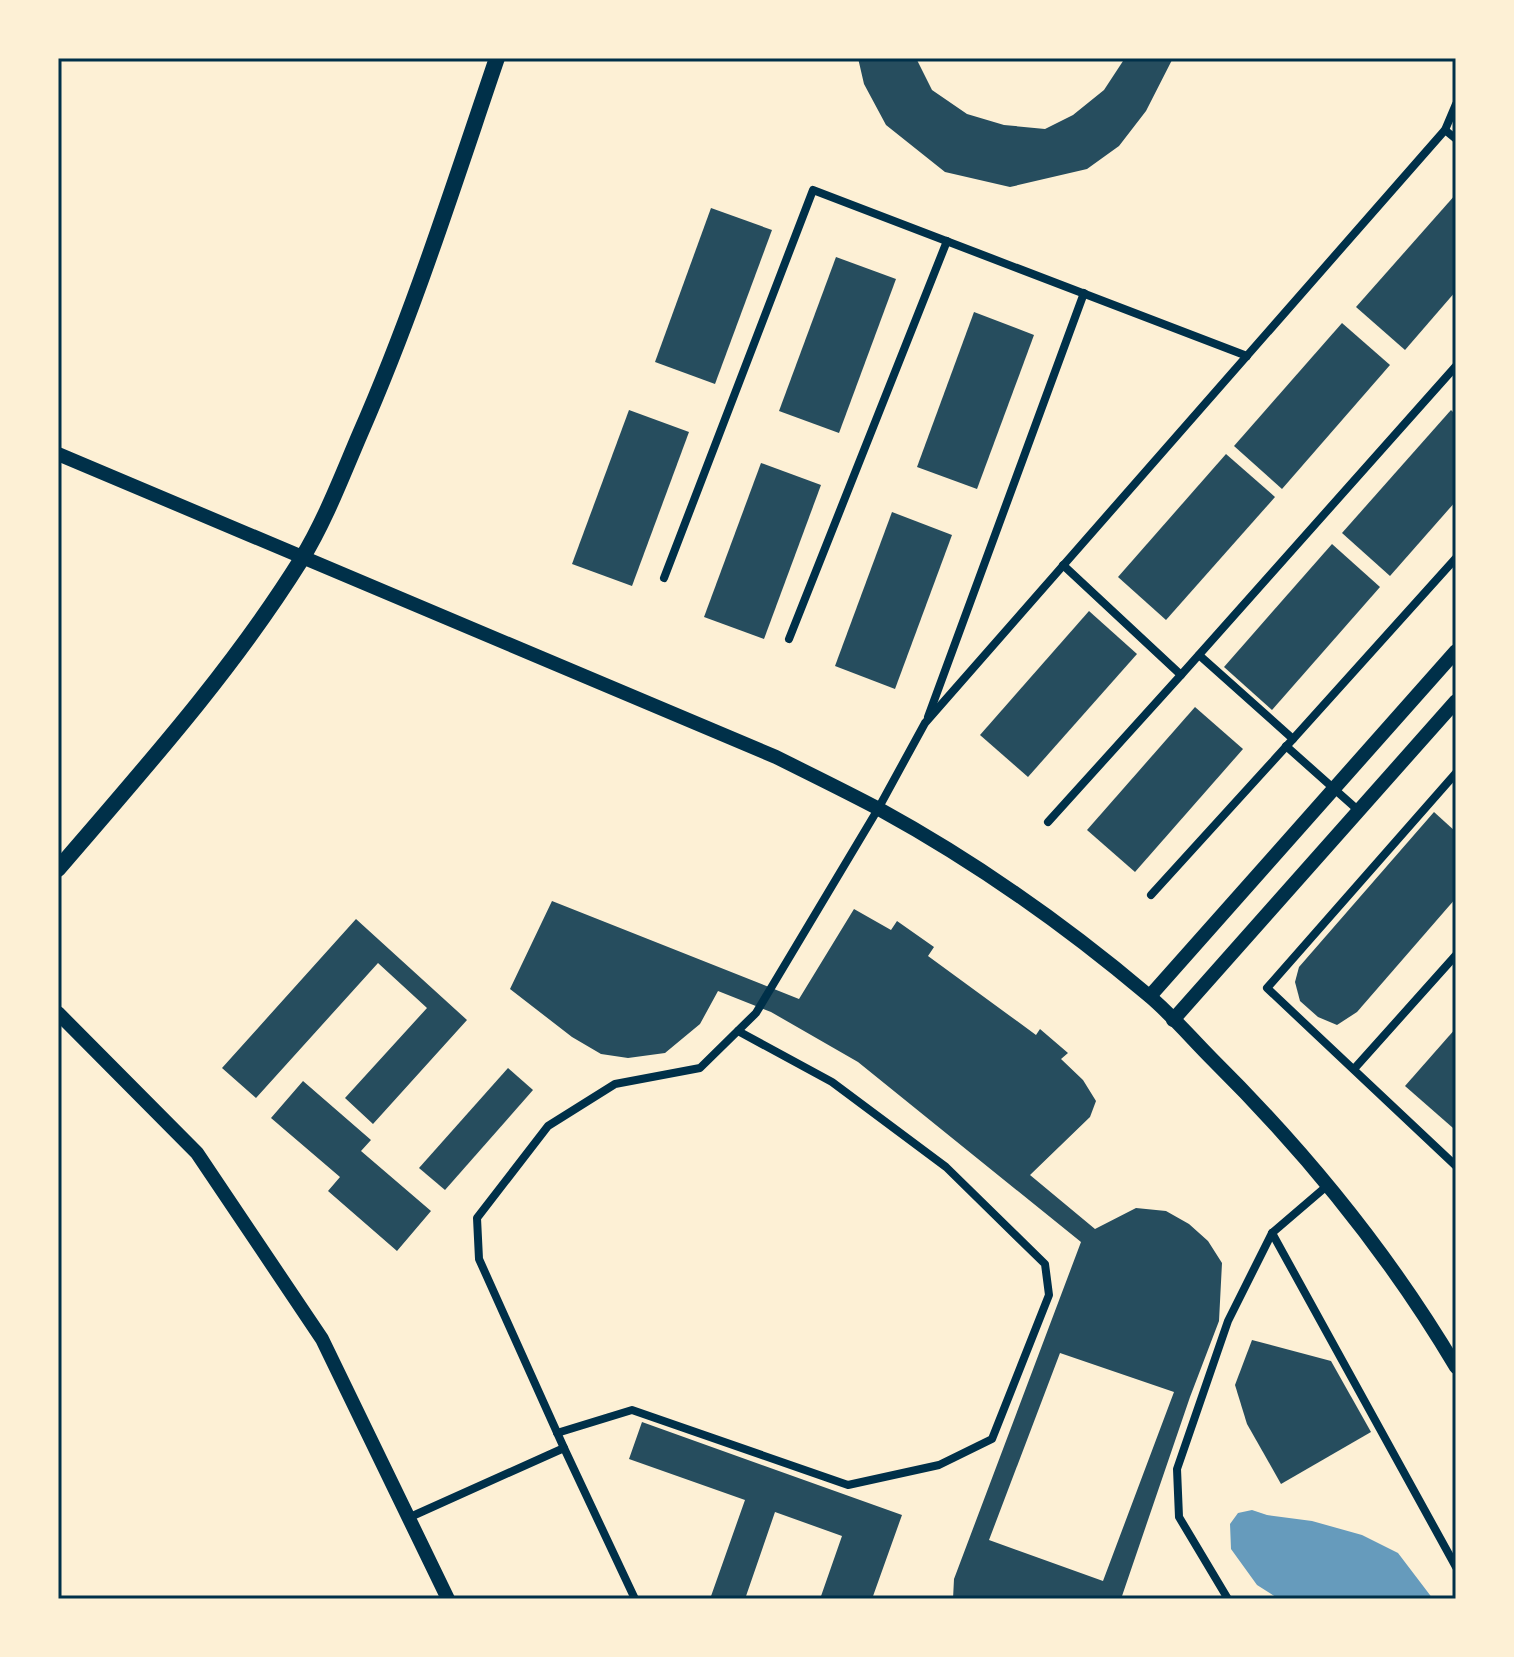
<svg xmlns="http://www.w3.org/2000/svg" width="1514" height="1657" viewBox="0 0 1514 1657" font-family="'Roboto Condensed',sans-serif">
  <rect width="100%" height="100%" fill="#fdf0d5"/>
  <!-- water -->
  <polygon fill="#669bbc" points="1252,1510 1267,1515 1312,1521 1362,1535 1398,1553 1433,1599 1279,1599 1257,1585 1231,1549 1230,1524 1238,1513"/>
  <!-- building -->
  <g fill="#264d5e" fill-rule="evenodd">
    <polygon points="858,58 916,58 932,90 967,114 1004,125 1045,129 1073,115 1104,90 1125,58 1173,58 1146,111 1119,146 1087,169 1010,187 945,172 886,125 864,84"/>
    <polygon points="1456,194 1456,291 1405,350 1356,307"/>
    <polygon points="711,208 772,230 715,384 655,362"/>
    <polygon points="836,257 896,279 839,433 779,411"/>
    <polygon points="974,312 1034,335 977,489 917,467"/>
    <polygon points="1342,323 1390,365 1282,489 1234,446"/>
    <polygon points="629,410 689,432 632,586 572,564"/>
    <polygon points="1451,410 1456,415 1456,501 1390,576 1342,533"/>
    <polygon points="1226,454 1275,497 1166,620 1118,577"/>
    <polygon points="761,463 821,485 764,639 704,617"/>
    <polygon points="892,512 952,535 895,689 835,666"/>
    <polygon points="1332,544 1380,587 1272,710 1224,667"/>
    <polygon points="1089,611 1137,654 1028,777 980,735"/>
    <polygon points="1195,707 1243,749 1135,872 1087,830"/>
    <polygon points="1434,812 1456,832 1456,898 1357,1012 1337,1025 1318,1017 1300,1001 1295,982 1299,967"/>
    <path d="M552,901L799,999L854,909L891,930L897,921L934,947L928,956L1036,1035L1040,1029L1068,1053L1061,1059L1083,1080L1096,1101L1090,1117L1030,1175L1095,1229L1136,1208L1166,1211L1189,1224L1208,1241L1222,1263L1219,1321L1190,1397L1121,1599H953L954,1579L1081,1242L858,1062L771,1012L718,991L700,1024L665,1053L628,1058L601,1054L572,1037L510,989ZM1060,1353L1174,1392L1103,1581L989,1540Z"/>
    <polygon points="356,919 467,1020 373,1124 345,1098 427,1008 378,963 256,1098 222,1068"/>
    <polygon points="1456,1028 1456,1125 1453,1128 1405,1086"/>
    <polygon points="508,1068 533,1090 445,1190 419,1168"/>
    <polygon points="303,1081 371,1140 361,1151 431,1211 397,1251 328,1191 340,1177 271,1118"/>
    <polygon points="1252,1340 1331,1361 1371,1432 1281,1484 1247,1424 1235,1385"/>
    <polygon points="642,1422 902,1515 872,1599 820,1599 842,1536 775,1512 745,1599 710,1599 745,1500 629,1459"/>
  </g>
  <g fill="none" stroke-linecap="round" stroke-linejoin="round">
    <!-- minor -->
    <g stroke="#003049" stroke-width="8">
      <polyline points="1445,130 1456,139"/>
      <polyline points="664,578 813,190 1247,356"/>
      <polyline points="789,639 947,241"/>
      <polyline points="1181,675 1456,366"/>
      <polyline points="928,717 1084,293"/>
      <polyline points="1293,739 1456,558"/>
      <polyline points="1286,746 1359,811"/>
      <polyline points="1456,773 1267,988 1456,1166"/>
      <polyline points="1048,822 1181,675 1063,565"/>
      <polyline points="1151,895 1293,739 1199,655"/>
      <polyline points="1354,1069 1456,955"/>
      <polyline points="1328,1185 1272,1233 1456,1567"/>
      <polyline points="557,1433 632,1410 848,1485 939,1465 992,1439 1049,1295 1045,1264 946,1167 832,1082 738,1031"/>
      <polyline points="564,1448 479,1259 477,1218 548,1126 615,1084 700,1068 756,1013 878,809 925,723 1445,130 1456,104"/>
      <polyline points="408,1518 564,1448 635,1599"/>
      <polyline points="1228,1599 1179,1517 1177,1469 1228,1321 1272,1233"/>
    </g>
    <!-- tertiary -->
    <g stroke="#003049" stroke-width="14">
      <path d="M58,454L776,757C810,774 845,791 879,809C974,861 1065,925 1148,995C1171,1014 1191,1038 1212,1059C1305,1151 1389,1254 1456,1367"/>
      <polyline points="1150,996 1456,651"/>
      <polyline points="58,1013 197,1153 322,1339 448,1599"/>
      <polyline points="1173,1020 1456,701"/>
    </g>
    <!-- primary -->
    <path stroke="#003049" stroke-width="16" d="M58,869C143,770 231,672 301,560C325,521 342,476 360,434C414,311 454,184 497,58"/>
  </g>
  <!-- border -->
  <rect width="1514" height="1657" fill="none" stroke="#fdf0d5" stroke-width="120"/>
  <rect x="60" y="60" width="1394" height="1537" fill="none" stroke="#003049" stroke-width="3"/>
</svg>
